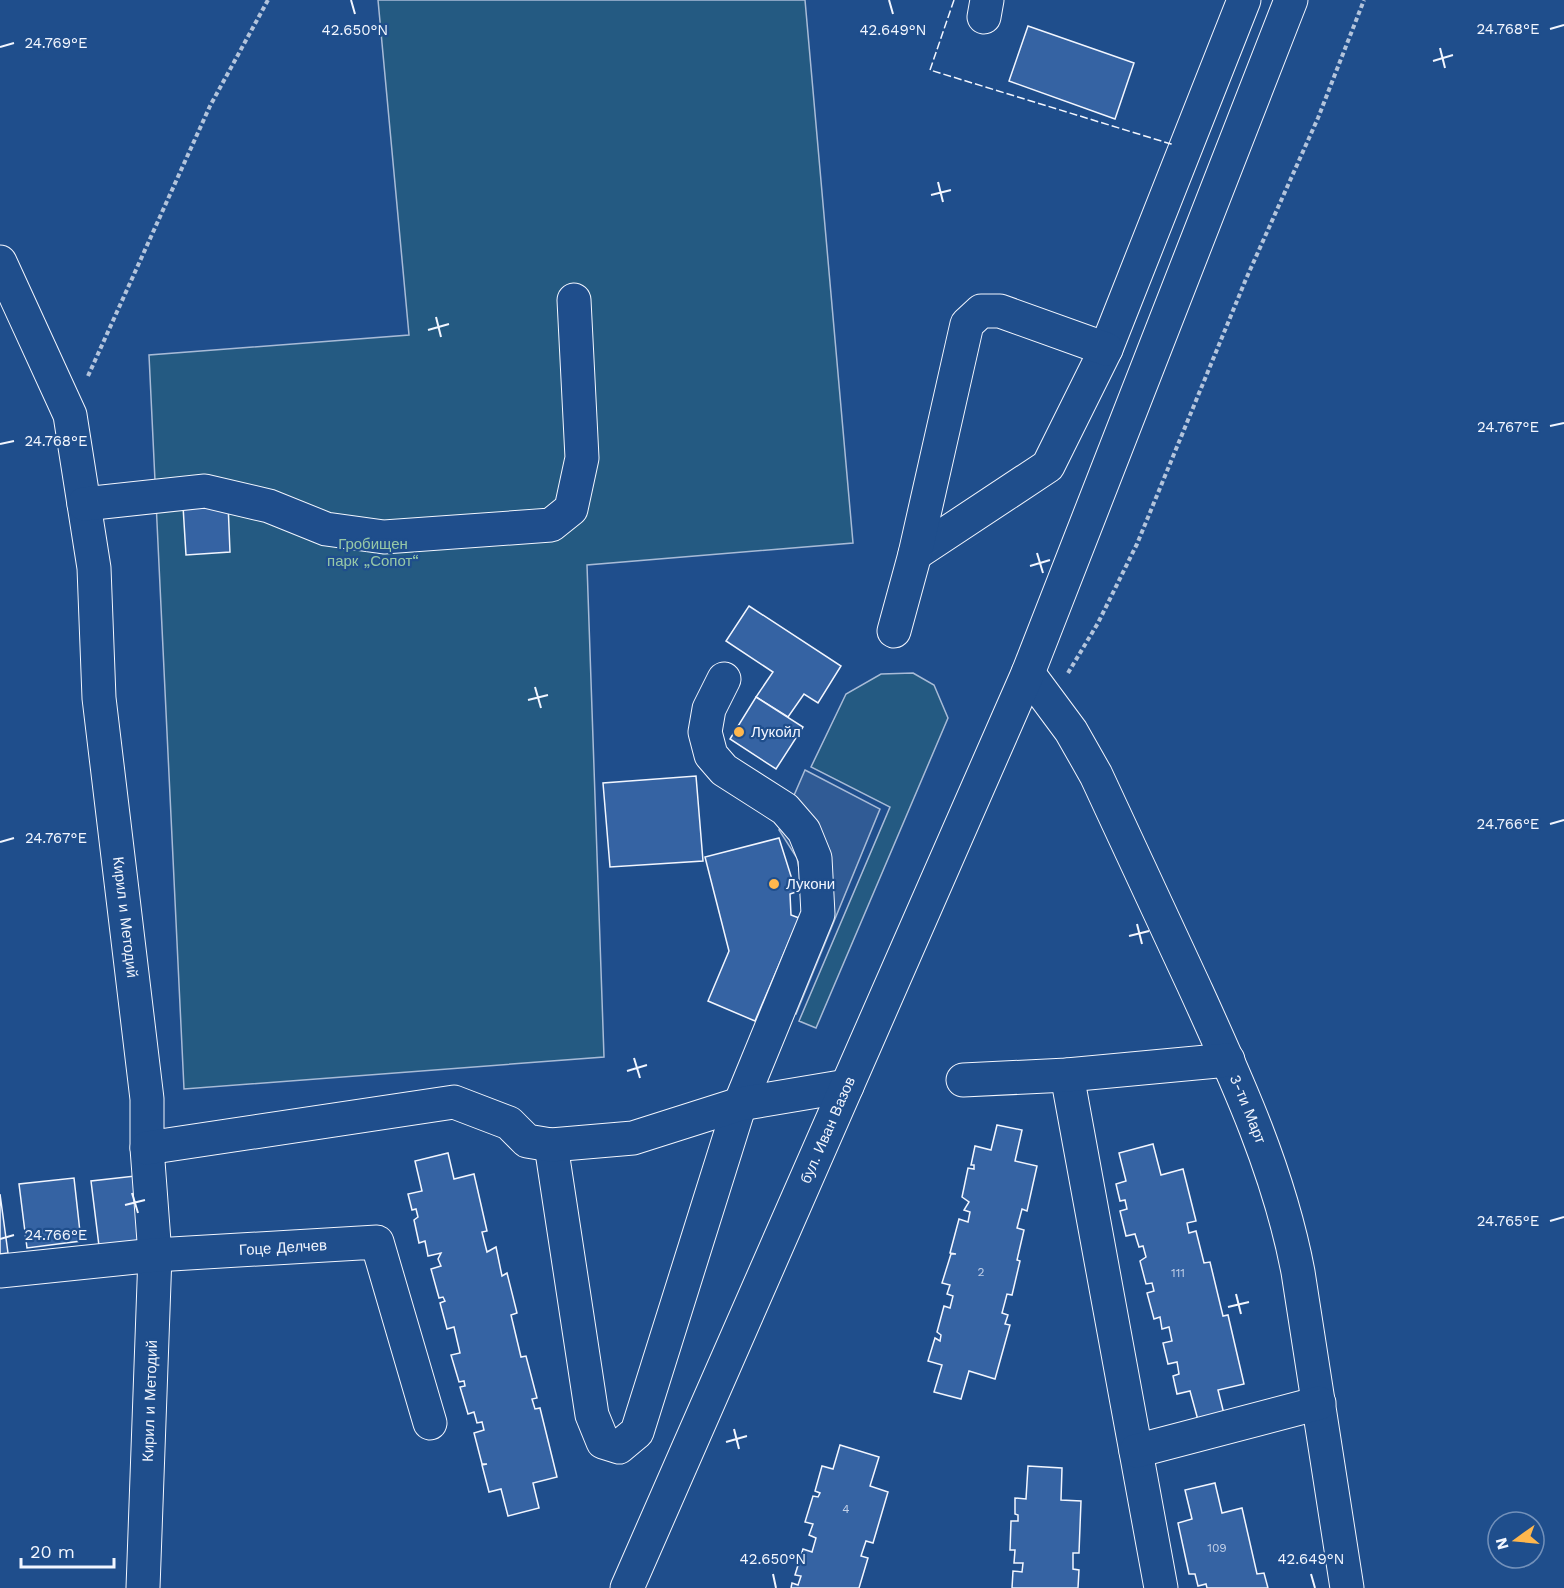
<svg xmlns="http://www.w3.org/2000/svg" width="1564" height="1588" viewBox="0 0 1564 1588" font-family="'Work Sans',sans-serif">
  <rect width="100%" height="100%" fill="#1f4e8c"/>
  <!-- green -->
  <g fill="#245a82" stroke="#a8bbd7" stroke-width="1.5">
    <polygon points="378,0 805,0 853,543 587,565 604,1057 184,1089 149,355 409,335"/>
    <polygon points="913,673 934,685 948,718 816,1028 799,1021 890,807 811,767 846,694 881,674"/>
  </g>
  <!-- parking -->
  <polygon fill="#305b95" stroke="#a8bbd7" stroke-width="1.5" points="805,770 880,809 796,1014 779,1005 807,910 797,858 779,830"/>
  <!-- building -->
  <g fill="#3563a3" stroke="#f2f6ff" stroke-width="1.5">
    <polygon points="1028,26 1134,63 1115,119 1009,81"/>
    <polygon points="228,503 230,552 186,555 183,506"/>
    <polygon points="749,606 841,666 818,703 804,694 788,717 756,697 773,672 726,641"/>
    <polygon points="756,697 803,727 776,769 730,739"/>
    <polygon points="696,776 703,861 610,867 603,783"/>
    <polygon points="779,838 796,892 790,894 791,915 799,918 755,1021 708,1001 729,951 705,857"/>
    <polygon points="997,1125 1022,1130 1015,1161 1037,1166 1027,1211 1022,1209 1017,1228 1024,1230 1017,1260 1020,1261 1012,1295 1007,1294 1002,1313 1008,1315 1005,1324 1010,1325 995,1379 969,1371 961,1399 934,1392 942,1365 928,1361 935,1338 940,1341 941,1335 937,1332 944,1306 950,1308 953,1296 947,1294 950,1285 942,1283 951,1254 956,1254 950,1253 959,1219 968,1222 970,1212 964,1210 969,1202 962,1197 968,1168 974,1169 974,1165 971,1165 975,1146 991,1150"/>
    <polygon points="1153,1144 1161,1175 1183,1169 1196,1221 1187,1223 1189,1233 1196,1231 1204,1263 1210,1262 1223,1316 1228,1315 1244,1384 1218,1390 1224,1414 1198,1420 1190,1391 1177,1394 1173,1376 1179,1374 1177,1362 1168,1364 1163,1343 1172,1341 1169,1327 1162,1329 1160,1317 1154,1319 1147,1293 1154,1291 1152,1283 1146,1284 1140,1261 1146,1257 1143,1246 1139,1247 1135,1234 1126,1236 1120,1211 1127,1209 1125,1200 1120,1201 1116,1184 1126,1181 1119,1153"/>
    <polygon points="448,1153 454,1179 474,1174 487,1231 482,1232 487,1252 496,1247 502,1276 507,1273 517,1313 511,1315 521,1357 526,1356 537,1398 532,1399 535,1409 540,1408 557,1477 533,1483 539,1508 508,1516 501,1489 489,1492 482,1465 487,1464 482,1464 474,1433 484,1430 482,1422 477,1423 474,1412 468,1414 460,1387 465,1386 464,1381 459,1382 451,1355 460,1353 454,1327 447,1329 440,1303 445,1301 443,1297 439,1298 431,1269 441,1266 438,1259 441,1253 428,1256 425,1241 419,1243 414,1220 418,1217 416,1209 412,1210 408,1194 422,1191 415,1161"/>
    <polygon points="144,1175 151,1240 99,1246 91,1181"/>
    <polygon points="74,1178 81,1241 27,1248 19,1184"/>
    <polygon points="0,1194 8,1253 0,1254"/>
    <polygon points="840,1445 879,1457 870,1486 888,1492 873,1543 866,1541 861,1556 868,1558 859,1588 791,1588 792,1583 798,1585 801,1576 795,1575 803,1549 812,1552 816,1538 809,1535 813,1524 805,1522 813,1496 818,1497 820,1493 815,1491 822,1466 833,1469"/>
    <polygon points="1028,1466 1062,1468 1061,1500 1081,1501 1079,1553 1073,1553 1073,1569 1079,1570 1078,1588 1012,1588 1013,1571 1022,1572 1023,1563 1014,1563 1015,1550 1010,1550 1011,1521 1018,1521 1018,1515 1015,1514 1015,1498 1026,1499"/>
    <polygon points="1215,1483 1222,1513 1242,1508 1257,1574 1264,1573 1268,1588 1207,1588 1206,1584 1198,1586 1195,1574 1189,1574 1178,1523 1192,1519 1185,1490"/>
  </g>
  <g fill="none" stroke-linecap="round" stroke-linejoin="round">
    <!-- minor casing -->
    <g stroke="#f2f6ff" stroke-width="35">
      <g id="minor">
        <polyline points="984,17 987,0"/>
        <path id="s1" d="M0,262L70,415L94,568L99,698L147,1099V1148L155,1255L143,1588"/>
        <polyline points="84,504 205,491 269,506 326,529 384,537 551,525 571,509 582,458 574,300"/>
        <polyline points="915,554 1048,466 1106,349 1244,0"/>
        <polyline points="894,631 915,554 967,324 981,311 1000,311 1106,349"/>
        <path id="s2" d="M1028,673L1071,731L1096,775C1128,845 1161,915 1194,986C1236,1078 1279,1171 1298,1272L1347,1588"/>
        <polyline points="1067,1075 1161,1588"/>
        <polyline points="963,1080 1067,1075 1228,1060"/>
        <polyline points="551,1145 592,1415 603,1442 619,1447 637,1432 740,1104 818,914 815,858 804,831 785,809 724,770 711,755 705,732 709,709 724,679"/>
        <polyline points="147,1148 454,1102 509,1123 527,1141 551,1145 633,1138 740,1104 847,1086"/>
        <path id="s3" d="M0,1271L155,1255L377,1242L430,1423"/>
        <polyline points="1136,1451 1319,1403"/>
      </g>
    </g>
    <!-- major casing -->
    <g stroke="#f2f6ff" stroke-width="35">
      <g id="major">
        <path id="s4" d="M627,1588L1028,673L1291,0"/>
      </g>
    </g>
    <!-- path -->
    <g stroke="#b3c4dc" stroke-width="4" stroke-dasharray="4.5 3" stroke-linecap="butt">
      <polyline points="88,376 210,106 268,0"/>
      <polyline points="1068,673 1098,623 1137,544 1246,279 1318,118 1364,0"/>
    </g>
    <!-- minor -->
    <use href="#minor" stroke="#1f4e8c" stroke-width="33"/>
    <!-- major -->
    <use href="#major" stroke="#1f4e8c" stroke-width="33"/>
    <!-- fence -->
    <polyline stroke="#f2f6ff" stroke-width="1.5" stroke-dasharray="8 3" stroke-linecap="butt" points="954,0 930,70 1171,144 1172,141"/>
  </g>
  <!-- ticks -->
  <path fill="none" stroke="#f2f6ff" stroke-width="2" d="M351,0L355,14M889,0L893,14M1550,29L1564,25M0,47L14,43M1440,48L1445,68M1433,61L1453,55M938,182L943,202M931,195L951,190M436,317L441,337M428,330L449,324M1550,426L1564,423M0,444L14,441M1037,553L1043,573M1030,566L1050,560M535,687L541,708M528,700L548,695M1550,824L1564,820M0,842L14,838M1137,924L1142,944M1129,936L1149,931M634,1058L640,1078M627,1071L647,1065M132,1193L138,1213M125,1205L145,1200M1550,1221L1564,1217M0,1239L14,1235M1236,1294L1241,1314M1228,1307L1249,1302M734,1429L739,1449M726,1442L747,1436M773,1574L776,1588M1311,1574L1315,1588"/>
  <!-- markers -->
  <g fill="#ffb74d" stroke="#1f4e8c" stroke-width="2">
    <circle cx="739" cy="732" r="6"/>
    <circle cx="774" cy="884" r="6"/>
  </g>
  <g text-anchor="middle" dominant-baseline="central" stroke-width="4.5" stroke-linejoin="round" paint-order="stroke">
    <!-- number labels -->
    <g font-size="12" fill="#c3d1e8">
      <text x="981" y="1272">2</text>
      <text x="1178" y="1273">111</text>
      <text x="846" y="1509">4</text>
      <text x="1217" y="1548">109</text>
    </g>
    <!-- park labels -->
    <g font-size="15" fill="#97c8a6" stroke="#1f4e8c">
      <text x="373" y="544">Гробищен<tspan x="373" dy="17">парк „Сопот“</tspan></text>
    </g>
    <!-- poi labels -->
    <g font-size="15" fill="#f2f6ff" stroke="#1f4e8c" text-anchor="start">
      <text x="751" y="732">Лукойл</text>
      <text x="786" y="884">Лукони</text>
    </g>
    <!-- street labels -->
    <g font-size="15" fill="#f2f6ff" stroke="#1f4e8c">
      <text stroke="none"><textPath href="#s1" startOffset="674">Кирил и Методий</textPath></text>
      <text stroke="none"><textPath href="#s2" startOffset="490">3-ти Март</textPath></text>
      <text stroke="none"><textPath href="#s4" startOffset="500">бул. Иван Вазов</textPath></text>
      <text stroke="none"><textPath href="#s3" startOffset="284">Гоце Делчев</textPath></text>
      <text transform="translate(150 1401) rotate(-88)">Кирил и Методий</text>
    </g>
  </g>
  <g font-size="15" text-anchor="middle" fill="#f2f6ff" stroke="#1f4e8c" stroke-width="4.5" stroke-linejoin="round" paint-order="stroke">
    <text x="1508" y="34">24.768°E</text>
    <text x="355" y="35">42.650°N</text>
    <text x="893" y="35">42.649°N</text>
    <text x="56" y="48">24.769°E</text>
    <text x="1508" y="432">24.767°E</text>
    <text x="56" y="446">24.768°E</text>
    <text x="1508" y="829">24.766°E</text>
    <text x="56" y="843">24.767°E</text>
    <text x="1508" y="1226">24.765°E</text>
    <text x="56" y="1240">24.766°E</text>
    <text x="773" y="1564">42.650°N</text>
    <text x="1311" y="1564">42.649°N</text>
  </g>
  <!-- north arrow -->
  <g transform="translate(1516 1540) rotate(255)"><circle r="28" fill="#1f4e8c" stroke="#7391ba" stroke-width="1.5"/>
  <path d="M0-4.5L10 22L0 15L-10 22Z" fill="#ffb74d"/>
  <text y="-9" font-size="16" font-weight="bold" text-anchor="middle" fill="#f2f6ff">N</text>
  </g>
  <!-- scale -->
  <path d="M21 1558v9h93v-9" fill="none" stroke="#f2f6ff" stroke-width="3"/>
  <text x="30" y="1558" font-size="18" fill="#f2f6ff" stroke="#1f4e8c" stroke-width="4.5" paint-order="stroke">20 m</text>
</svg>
